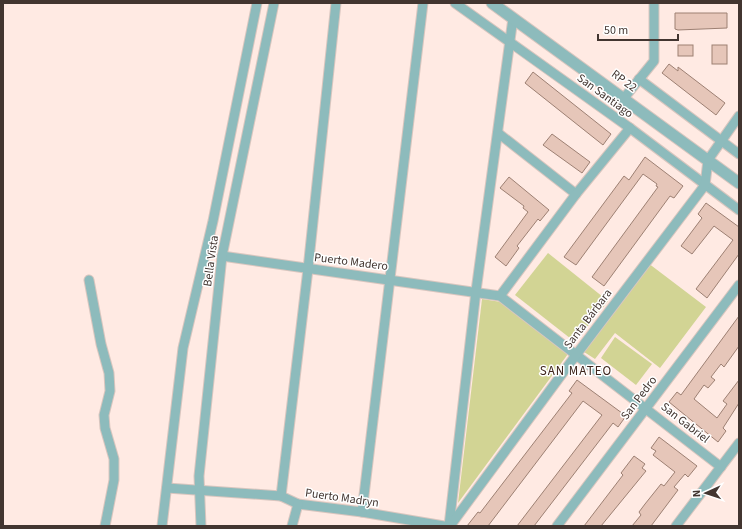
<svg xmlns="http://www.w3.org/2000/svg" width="742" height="529" viewBox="0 0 742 529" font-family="'Source Sans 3',sans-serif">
  <rect width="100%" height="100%" fill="#ffeae3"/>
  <!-- green -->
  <g fill="#d2d494">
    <polygon points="548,253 608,301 575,342 515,295"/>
    <polygon points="648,263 706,307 660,368 615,333 595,359 581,350"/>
    <polygon points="482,299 501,302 568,354 458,503"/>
    <polygon points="615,337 652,364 636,385 601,358"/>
  </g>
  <!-- building -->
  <g fill="#e6c6b9" stroke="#9d8073">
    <polygon points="675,13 727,13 727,28 678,30 675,29"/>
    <rect x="678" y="45" width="15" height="11"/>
    <rect x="712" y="45" width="15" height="19"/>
    <polygon points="669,64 678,71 678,67 725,103 716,115 662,73"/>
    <polygon points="533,72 611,134 603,145 525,83"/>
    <polygon points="552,134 590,162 582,173 543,145"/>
    <polygon points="645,157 683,186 674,198 670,196 604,286 592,277 658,187 656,186 657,184 643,174 576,265 564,257 624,176 629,180"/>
    <polygon points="509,177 549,210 540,221 538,219 517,246 519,248 506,266 495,257 528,212 523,208 524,206 500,188"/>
    <polygon points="706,203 739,227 739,254 707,298 696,289 733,240 714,226 692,254 681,246 702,218 698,214"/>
    <polygon points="739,316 739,346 724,367 721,364 711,377 715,380 708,388 704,385 694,399 717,418 727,404 723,401 739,380 739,403 723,428 726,431 718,442 669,402 677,392 681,395"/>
    <polygon points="577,380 626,416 618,427 613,423 534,526 517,526 602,415 583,401 488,526 467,526 478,512 480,513 572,393 569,391"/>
    <polygon points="659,437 697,466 688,477 685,474 674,487 678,490 651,526 632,526 641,515 639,512 645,504 661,484 664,486 675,472 653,455 656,451 651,448"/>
    <polygon points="634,456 645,464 642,468 646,471 601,526 584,526 623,475 621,473"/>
  </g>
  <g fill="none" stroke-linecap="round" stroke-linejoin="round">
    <!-- minor casing -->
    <g stroke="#d9c6bf" stroke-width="11">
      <g id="minor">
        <polyline points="455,3 630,128 739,210"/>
        <polyline points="639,79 739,154"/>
        <polyline points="624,98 654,61 654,3"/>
        <polyline points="498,133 576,194"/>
        <polyline points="222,256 500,296 721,467"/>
        <polyline points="89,280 101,344 109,373 110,391 104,415 105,428 114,459 114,480 105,526"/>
        <polyline points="500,296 576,194 630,128"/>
        <polyline points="167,488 281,496 298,504 362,512 444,526"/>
        <polyline points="281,496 308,269 336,3"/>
        <polyline points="362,512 423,3"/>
        <polyline points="162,526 183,348 213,221 257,3"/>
        <polyline points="201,526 199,476 222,256 274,3"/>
        <polyline points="292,526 298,504"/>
        <polyline points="449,526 476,291 513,18"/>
        <polyline points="450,526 576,355 705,185 708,160 739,116"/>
        <polyline points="557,526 739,285"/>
        <polyline points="676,526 739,443"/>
      </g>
    </g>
    <!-- tertiary casing -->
    <g stroke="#d9c6bf" stroke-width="13">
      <polyline id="tertiary" points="492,3 739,183"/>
    </g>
    <!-- minor -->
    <use href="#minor" stroke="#8dbbbc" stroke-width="9"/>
    <!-- tertiary -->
    <use href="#tertiary" stroke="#8dbbbc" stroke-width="11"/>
  </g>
  <g text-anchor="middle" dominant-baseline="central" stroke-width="3" stroke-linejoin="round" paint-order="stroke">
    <!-- street labels -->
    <g font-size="12" fill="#423530" stroke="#fff">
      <text transform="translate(624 81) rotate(36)">RP 22</text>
      <text transform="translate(605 96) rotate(36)">San Santiago</text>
      <text transform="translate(211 261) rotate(-82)">Bella Vista</text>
      <text transform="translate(351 262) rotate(7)">Puerto Madero</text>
      <text transform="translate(588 319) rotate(-53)">Santa Bárbara</text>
      <text transform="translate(639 398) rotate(-53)">San Pedro</text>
      <text transform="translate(685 423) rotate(38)">San Gabriel</text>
      <text transform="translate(342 498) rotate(8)">Puerto Madryn</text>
    </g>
    <!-- neighbourhood labels -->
    <g font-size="13" letter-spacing="1" fill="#3e251c" stroke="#fff">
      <text x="576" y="371">SAN MATEO</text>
    </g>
  </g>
  <!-- border -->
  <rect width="742" height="529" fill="none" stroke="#423530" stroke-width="8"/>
  <!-- north arrow -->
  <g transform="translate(706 493) rotate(267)" stroke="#ffffff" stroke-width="3" paint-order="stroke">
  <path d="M0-3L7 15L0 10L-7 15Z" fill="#423530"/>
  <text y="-6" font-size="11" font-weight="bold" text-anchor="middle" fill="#423530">N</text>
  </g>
  <!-- scale -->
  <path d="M598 34v6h80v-6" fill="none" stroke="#423530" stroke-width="2"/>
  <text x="604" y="34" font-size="12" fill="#423530" stroke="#ffffff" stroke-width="3" paint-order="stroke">50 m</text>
</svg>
